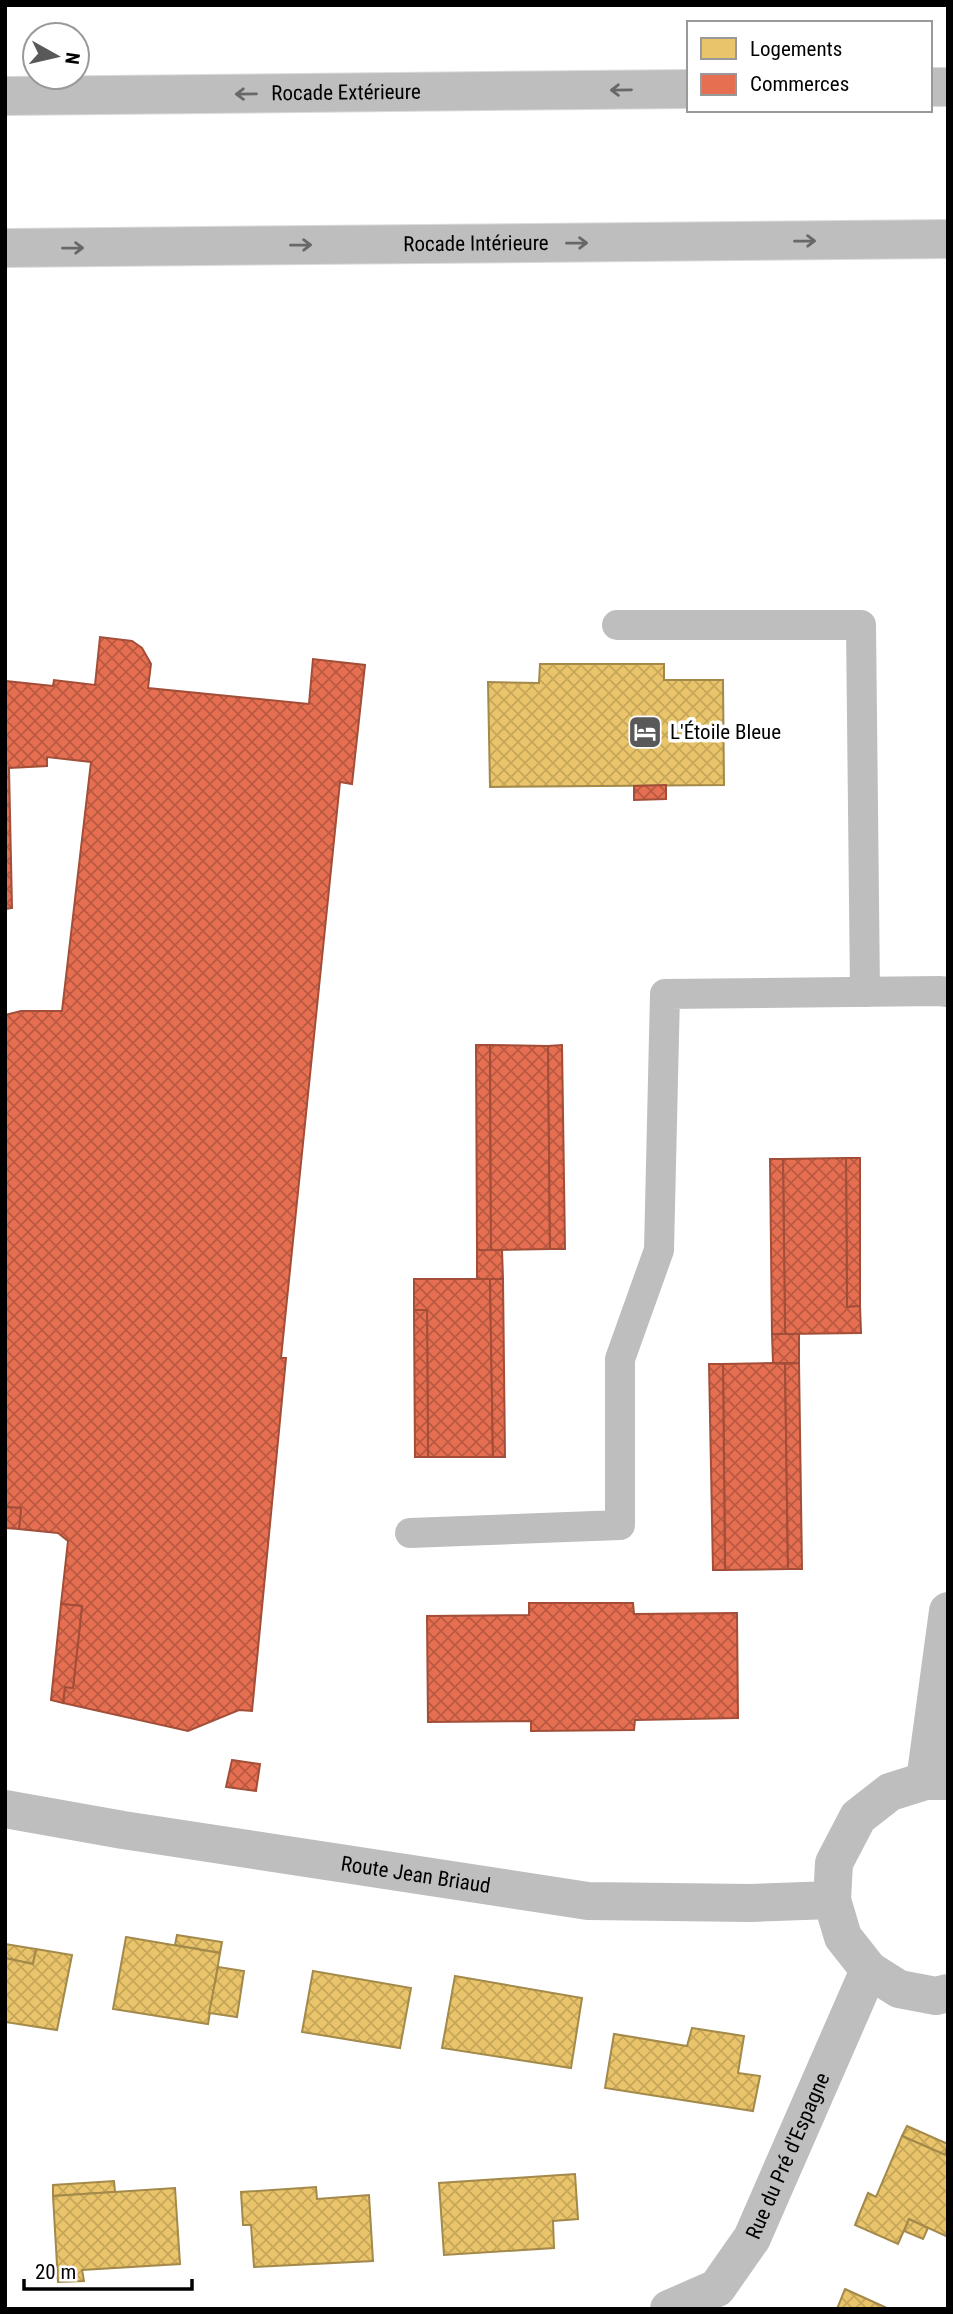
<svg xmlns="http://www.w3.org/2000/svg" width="953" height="2314" viewBox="0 0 953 2314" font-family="'Roboto Condensed',sans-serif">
  <defs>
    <pattern id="homes-cross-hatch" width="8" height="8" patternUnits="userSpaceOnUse" patternTransform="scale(1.75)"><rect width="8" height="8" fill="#e9c46a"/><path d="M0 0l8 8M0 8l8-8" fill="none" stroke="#c6a75a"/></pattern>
    <pattern id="shops-cross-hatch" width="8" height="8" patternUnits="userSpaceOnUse" patternTransform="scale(1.75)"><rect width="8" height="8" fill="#e76f51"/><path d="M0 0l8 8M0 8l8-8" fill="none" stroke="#b95941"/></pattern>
  </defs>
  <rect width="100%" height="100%" fill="#fff"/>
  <!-- homes -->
  <g fill="url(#homes-cross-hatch)" stroke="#a3894a" stroke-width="2">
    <polygon points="540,664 664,664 664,680 723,680 724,785 490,787 488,682 539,683"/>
    <polygon points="177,1935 222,1942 220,1953 175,1945"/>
    <polygon points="126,1937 220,1953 208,2024 113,2009"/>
    <polygon points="5,1944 36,1949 33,1964 5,1958"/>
    <polygon points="36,1949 72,1955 57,2030 5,2022 5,1958 33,1964"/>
    <polygon points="218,1967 244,1971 237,2017 209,2013"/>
    <polygon points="313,1971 411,1988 400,2048 302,2032"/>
    <polygon points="455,1976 582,1998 571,2068 442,2048"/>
    <polygon points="692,2028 744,2036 738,2073 760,2076 753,2111 605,2088 614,2034 687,2046"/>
    <polygon points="907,2126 948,2144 945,2155 902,2136"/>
    <polygon points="902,2136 948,2156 948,2237 909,2219 898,2244 855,2225 868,2193 876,2197"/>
    <polygon points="575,2174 578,2219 553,2221 554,2248 444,2255 439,2183"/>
    <polygon points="114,2181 115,2192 53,2196 53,2185"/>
    <polygon points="316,2187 317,2199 369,2195 373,2261 254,2267 251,2225 243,2225 241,2192"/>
    <polygon points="175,2188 180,2264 82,2270 84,2281 58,2282 53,2196"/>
    <polygon points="909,2219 928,2228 923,2239 904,2231"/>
    <polygon points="845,2289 889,2309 837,2309"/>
  </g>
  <!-- shops -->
  <g fill="url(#shops-cross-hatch)" stroke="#a24e39" stroke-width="2">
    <polygon points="5,637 6,681 53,686 54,680 95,685 100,637 132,641 142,648 151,664 148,688 309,704 313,659 365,665 352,784 340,782 281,1358 286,1358 252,1711 239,1710 188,1731 63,1703 65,1687 73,1688 82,1606 61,1604 68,1541 58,1533 19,1529 21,1508 5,1507 5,1015 21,1011 62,1011 91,762 47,757 47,766 9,768 12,908 5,909"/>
    <polygon points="666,785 666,799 634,800 634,786"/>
    <polygon points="476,1045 490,1045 491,1250 477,1250"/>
    <polygon points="490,1045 548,1046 550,1249 491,1250"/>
    <polygon points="562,1045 565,1249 550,1249 548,1046"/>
    <polygon points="846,1158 860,1158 860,1306 847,1307"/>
    <polygon points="846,1158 847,1307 860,1306 861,1333 785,1334 783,1159"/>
    <polygon points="770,1159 783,1159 785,1334 772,1334"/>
    <polygon points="477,1250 502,1250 503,1279 477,1279"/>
    <polygon points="414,1279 490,1279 493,1457 428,1457 427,1310 414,1310"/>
    <polygon points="490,1279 503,1279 505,1457 493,1457"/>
    <polygon points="414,1310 427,1310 428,1457 415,1457"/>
    <polygon points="772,1334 799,1334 799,1363 773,1363"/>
    <polygon points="773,1363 785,1364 788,1569 725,1570 723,1364"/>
    <polygon points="799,1363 802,1569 788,1569 785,1364"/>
    <polygon points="709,1364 723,1364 725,1570 713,1570"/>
    <polygon points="5,1507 21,1508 19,1529 5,1528"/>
    <polygon points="529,1603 633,1603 634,1614 737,1613 738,1718 635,1720 634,1730 531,1731 531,1721 428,1722 427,1616 529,1615"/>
    <polygon points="61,1604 82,1606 73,1688 65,1687 63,1703 51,1700"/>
    <polygon points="232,1760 260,1764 256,1791 226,1787"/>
  </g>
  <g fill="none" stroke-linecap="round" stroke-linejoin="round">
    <!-- motorway casing -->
    <g stroke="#dbdbdb" stroke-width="40">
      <g id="motorway">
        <polyline points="930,87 948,87"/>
        <path id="s3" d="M5,96L689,89"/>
        <path id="s4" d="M5,248L948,239"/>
      </g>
    </g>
    <!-- service -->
    <g stroke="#bebebe" stroke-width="30">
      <polyline points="617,625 861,625 865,992"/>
      <polyline points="410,1533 620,1525 620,1359 659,1250 665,994 939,991 948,992"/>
    </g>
    <!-- minor -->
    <g stroke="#bebebe" stroke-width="38">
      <polyline points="925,1781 948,1611"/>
      <polyline points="948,1781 925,1781 890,1792 858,1817 834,1863 832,1900 843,1937 869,1970 899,1989 936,1996 948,1993"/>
      <path id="s1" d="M5,1809L123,1830L588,1901L751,1903L832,1900"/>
      <path id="s2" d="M669,2309L717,2288L752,2238L869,1970"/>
    </g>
    <!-- motorway -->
    <use href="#motorway" stroke="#bebebe" stroke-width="38"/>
  </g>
  <!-- one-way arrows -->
  <defs><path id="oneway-shaft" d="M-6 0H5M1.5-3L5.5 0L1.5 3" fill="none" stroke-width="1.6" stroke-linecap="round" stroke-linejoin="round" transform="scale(1.75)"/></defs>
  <g stroke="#686868">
    <use href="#oneway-shaft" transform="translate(621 90) rotate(179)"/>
    <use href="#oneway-shaft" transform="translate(246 94) rotate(179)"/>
    <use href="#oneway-shaft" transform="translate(805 241) rotate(-1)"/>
    <use href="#oneway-shaft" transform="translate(577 243) rotate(-1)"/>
    <use href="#oneway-shaft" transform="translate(301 245) rotate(-1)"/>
    <use href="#oneway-shaft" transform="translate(73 248) rotate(-1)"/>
  </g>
  <!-- icons -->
  <defs>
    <g id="hotel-square" transform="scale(1.75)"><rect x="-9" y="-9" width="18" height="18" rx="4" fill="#595959" stroke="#fff"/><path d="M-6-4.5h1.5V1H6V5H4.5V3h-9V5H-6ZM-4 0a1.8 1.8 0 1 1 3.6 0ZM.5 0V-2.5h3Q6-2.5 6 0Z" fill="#fff"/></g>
  </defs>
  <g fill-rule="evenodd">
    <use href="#hotel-square" x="645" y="732"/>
  </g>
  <g text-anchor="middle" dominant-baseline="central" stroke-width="7" stroke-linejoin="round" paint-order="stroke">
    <!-- street labels -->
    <g font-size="21" fill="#000" stroke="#fff">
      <text stroke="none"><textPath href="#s3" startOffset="341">Rocade Extérieure</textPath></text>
      <text stroke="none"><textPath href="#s4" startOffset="471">Rocade Intérieure</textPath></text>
      <text stroke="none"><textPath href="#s1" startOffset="416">Route Jean Briaud</textPath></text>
      <text stroke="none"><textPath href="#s2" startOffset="203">Rue du Pré d'Espagne</textPath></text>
    </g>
    <!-- poi labels -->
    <g font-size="21" fill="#000" stroke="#fff" text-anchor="start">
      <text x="670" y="732">L'Étoile Bleue</text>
    </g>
  </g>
  <!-- border -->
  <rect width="953" height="2314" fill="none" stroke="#000000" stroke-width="14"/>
  <!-- legend -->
  <rect x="687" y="21" width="245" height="91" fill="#ffffff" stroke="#999999" stroke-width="2"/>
  <rect x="701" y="38" width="35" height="21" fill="#e9c46a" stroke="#999999" stroke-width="2"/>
  <text x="750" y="56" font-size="21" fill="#000000">Logements</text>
  <rect x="701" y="74" width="35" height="21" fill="#e76f51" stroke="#999999" stroke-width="2"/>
  <text x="750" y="91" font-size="21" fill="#000000">Commerces</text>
  <!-- north arrow -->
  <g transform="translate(56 56) rotate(98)"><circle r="33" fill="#ffffff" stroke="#999999" stroke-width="2"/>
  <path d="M0-5L12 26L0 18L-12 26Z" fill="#595959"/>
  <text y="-10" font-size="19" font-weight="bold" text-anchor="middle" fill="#000000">N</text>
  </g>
  <!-- scale -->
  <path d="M24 2279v10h168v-10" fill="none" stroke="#000000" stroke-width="3.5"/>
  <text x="35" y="2279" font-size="21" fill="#000000" stroke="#ffffff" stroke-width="5" paint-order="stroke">20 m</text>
</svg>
